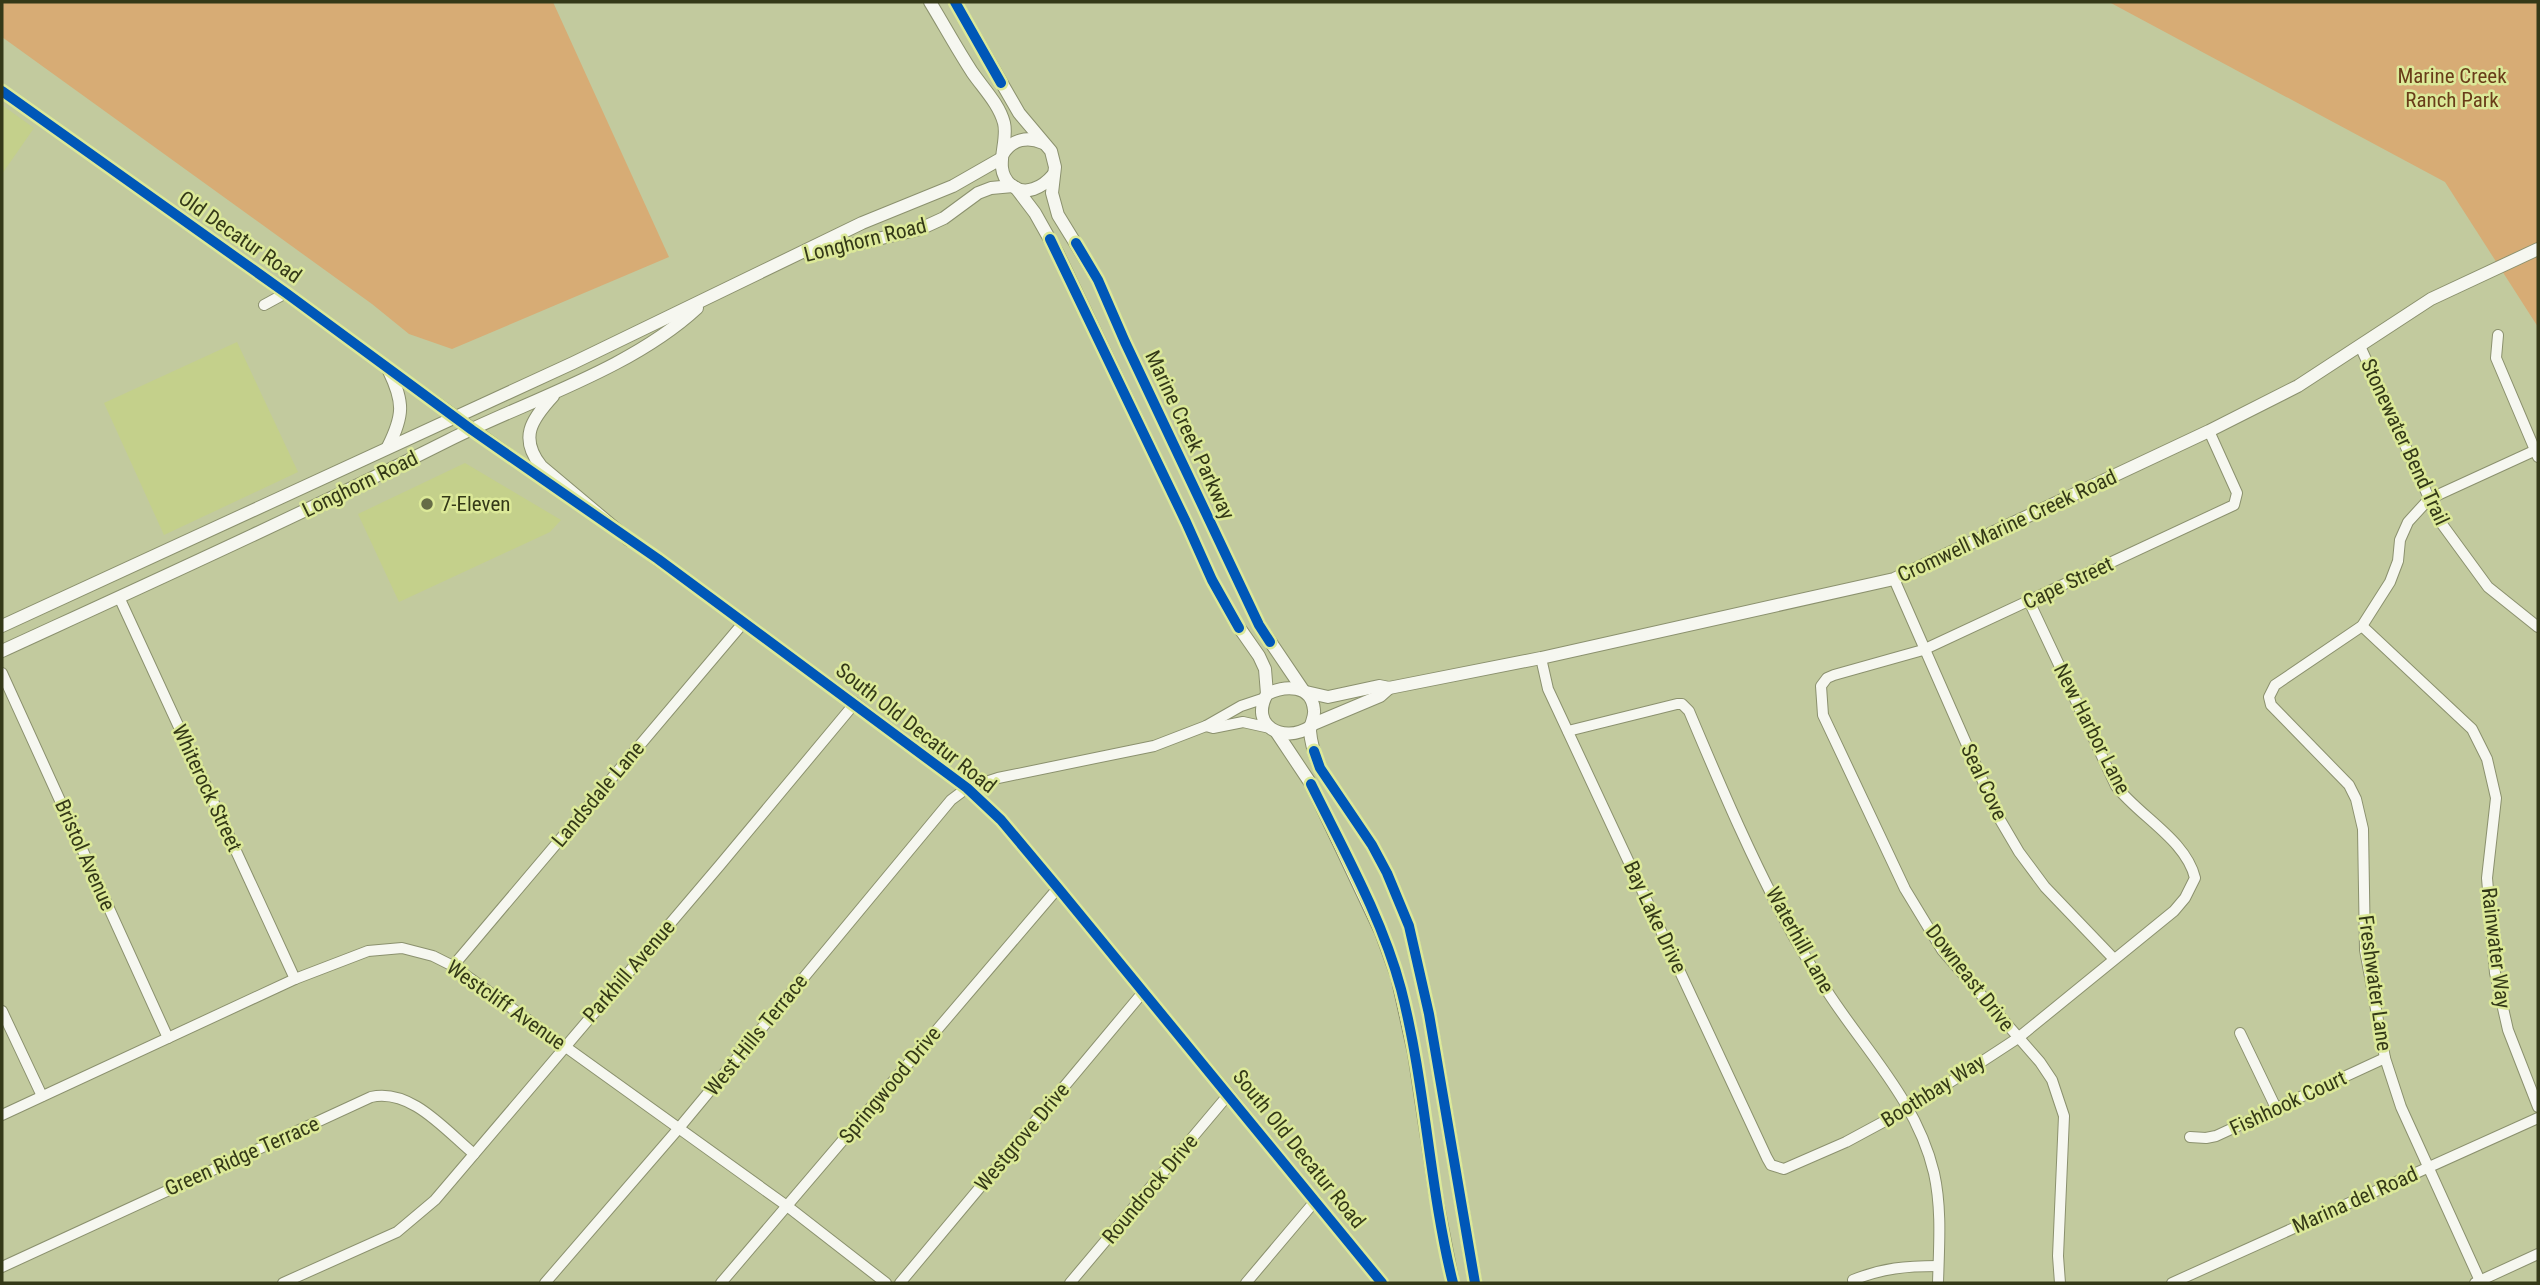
<svg xmlns="http://www.w3.org/2000/svg" width="2540" height="1285" viewBox="0 0 2540 1285" font-family="'Roboto Condensed',sans-serif">
  <rect width="100%" height="100%" fill="#c2ca9e"/>
  <!-- built -->
  <g fill="#c4d08b">
    <polygon points="2,105 34,128 2,174"/>
    <polygon points="237,342 298,472 164,535 104,403"/>
    <polygon points="465,463 561,520 550,532 399,602 358,514"/>
  </g>
  <!-- green -->
  <g fill="#d7ac75">
    <polygon points="2,2 553,2 669,257 452,349 409,334 372,304 2,37"/>
    <polygon points="2109,2 2538,2 2538,327 2445,182"/>
  </g>
  <g fill="none" stroke-linecap="round" stroke-linejoin="round">
    <!-- minor casing -->
    <g stroke="#8b916e" stroke-width="12">
      <g id="minor">
        <polyline points="2,91 580,505"/>
        <polyline points="264,305 286,293"/>
        <polyline points="2498,335 2496,358 2538,457"/>
        <polyline points="2360,346 2439,520 2488,587 2538,627"/>
        <polyline points="625,537 855,703 967,788 1001,820 1229,1094 1382,1283"/>
        <polyline points="1894,579 1999,818 2019,852 2045,887 2114,959"/>
        <polyline points="119,597 295,979"/>
        <polyline points="2362,626 2472,729 2487,759 2496,798 2487,878 2495,973 2508,1030 2538,1107"/>
        <path d="M1541,658L1548,689L1767,1158L1771,1165L1784,1169L1846,1142L1909,1108L1963,1074L2018,1038L2174,911L2185,898L2195,878C2186,840 2139,816 2116,786L2029,601"/>
        <polyline points="2,673 168,1038"/>
        <polyline points="1206,726 1213,728 1243,722 1270,728"/>
        <path d="M1568,731L1677,704H1682L1689,711C1721,787 1754,865 1794,937C1805,955 1815,974 1827,991C1865,1050 1917,1101 1934,1173C1942,1209 1939,1246 1938,1283"/>
        <polyline points="453,966 744,622"/>
        <polyline points="2,1011 42,1096"/>
        <polyline points="2240,1033 2276,1108"/>
        <polyline points="2,1115 295,979 368,951 402,948 433,956 453,966 787,1206 886,1283"/>
        <polyline points="2190,1137 2206,1138 2216,1136 2385,1058"/>
        <path d="M2,1267L371,1097C411,1088 445,1130 474,1154"/>
        <path d="M1853,1280C1883,1268 1906,1266 1938,1266"/>
        <polyline points="283,1283 397,1232 435,1200 720,865 855,703"/>
        <polyline points="545,1283 679,1128 951,800 967,788 998,778 1154,746 1206,726 1241,706 1265,698"/>
        <polyline points="721,1283 1058,888"/>
        <polyline points="900,1283 1144,991"/>
        <polyline points="1070,1283 1229,1094"/>
        <polyline points="1246,1283 1316,1200"/>
        <polyline points="2060,1283 2058,1256 2064,1116 2052,1080 2040,1062 1942,950 1905,889 1823,715 1821,686 1827,678 1834,675 1923,650 2234,505 2237,493 2209,431"/>
        <polyline points="2172,1283 2538,1118"/>
        <polyline points="2475,1283 2538,1254"/>
        <polyline points="2481,1283 2401,1107 2385,1058 2365,950 2363,829 2356,799 2349,785 2271,705 2269,697 2275,685 2362,626 2390,582 2398,561 2400,540 2408,522 2429,499 2536,450"/>
      </g>
    </g>
    <!-- major casing -->
    <g stroke="#8b916e" stroke-width="14">
      <g id="major">
        <path d="M930,2C944,25 957,49 972,72C983,88 999,104 1004,123C1009,143 992,169 1011,185C1025,197 1043,187 1053,175"/>
        <polyline points="955,2 1019,113 1051,151 1055,167 1052,193 1058,215 1098,280 1125,342 1259,625 1303,690"/>
        <path d="M1003,154C1012,139 1028,136 1043,143"/>
        <polyline points="1016,188 1035,213 1058,254 1186,522 1212,580 1236,623 1259,656 1265,669 1267,694"/>
        <polyline points="809,255 920,229 944,218 978,193 991,188 1013,186"/>
        <path d="M553,396C531,420 519,438 541,466L629,540"/>
        <path d="M388,447C404,415 404,402 389,371"/>
        <polyline points="2,626 573,363 862,223 953,186 1002,158"/>
        <path d="M2,651C152,582 302,514 449,440C529,400 631,369 697,308"/>
        <polyline points="1306,692 1328,697 1379,686 1389,688 1541,658 1894,579 2209,431 2298,386 2431,299 2538,249"/>
        <polyline points="1311,725 1380,696 1389,688"/>
        <path d="M1310,727C1283,744 1249,726 1267,694C1285,685 1312,684 1314,710C1315,718 1310,724 1310,731C1311,744 1315,756 1320,768L1372,845L1387,873L1409,926L1429,1014L1475,1283"/>
        <polyline points="1277,733 1311,784 1381,932 1397,976 1414,1053 1435,1191 1453,1283"/>
      </g>
    </g>
    <!-- minor -->
    <use href="#minor" stroke="#f6f7f0" stroke-width="10"/>
    <!-- major -->
    <use href="#major" stroke="#f6f7f0" stroke-width="12"/>
    <!-- cycleway casing -->
    <g stroke="#dce999" stroke-width="15">
      <g id="cycleway">
        <polyline points="955,2 1001,83"/>
        <polyline points="2,91 286,293 472,430 658,559 967,788 1001,820 1058,888 1382,1283"/>
        <polyline points="1050,239 1186,522 1212,580 1239,628"/>
        <polyline points="1076,243 1098,280 1125,342 1259,625 1270,642"/>
        <polyline points="1314,751 1320,768 1372,845 1387,873 1409,926 1429,1014 1475,1283"/>
        <path d="M1311,784C1344,851 1382,918 1401,989C1426,1086 1429,1187 1453,1283"/>
      </g>
    </g>
    <!-- cycleway -->
    <use href="#cycleway" stroke="#0057b8" stroke-width="10"/>
  </g>
  <!-- markers -->
  <circle fill="#666c47" stroke="#dce999" stroke-width="2.5" cx="427" cy="504" r="7"/>
  <g text-anchor="middle" dominant-baseline="central" stroke-width="5" stroke-linejoin="round" paint-order="stroke">
    <!-- park labels -->
    <g font-size="21" fill="#693c19" stroke="#dce999">
      <text x="2452" y="76">Marine Creek<tspan x="2452" dy="24">Ranch Park</tspan></text>
    </g>
    <!-- street labels -->
    <g font-size="21" fill="#343918" stroke="#dce999">
      <text transform="translate(240 237) rotate(35)">Old Decatur Road</text>
      <text transform="translate(865 240) rotate(-14)">Longhorn Road</text>
      <text transform="translate(1190 435) rotate(65)">Marine Creek Parkway</text>
      <text transform="translate(2405 442) rotate(65)">Stonewater Bend Trail</text>
      <text transform="translate(360 484) rotate(-26)">Longhorn Road</text>
      <text transform="translate(2007 526) rotate(-25)">Cromwell Marine Creek Road</text>
      <text transform="translate(2068 583) rotate(-25)">Cape Street</text>
      <text transform="translate(916 728) rotate(38)">South Old Decatur Road</text>
      <text transform="translate(2092 729) rotate(63)">New Harbor Lane</text>
      <text transform="translate(1984 782) rotate(65)">Seal Cove</text>
      <text transform="translate(207 788) rotate(65)">Whiterock Street</text>
      <text transform="translate(598 794) rotate(-50)">Landsdale Lane</text>
      <text transform="translate(85 855) rotate(66)">Bristol Avenue</text>
      <text transform="translate(1655 917) rotate(65)">Bay Lake Drive</text>
      <text transform="translate(1800 940) rotate(61)">Waterhill Lane</text>
      <text transform="translate(2496 948) rotate(83)">Rainwater Way</text>
      <text transform="translate(629 971) rotate(-49)">Parkhill Avenue</text>
      <text transform="translate(1970 978) rotate(52)">Downeast Drive</text>
      <text transform="translate(2375 983) rotate(82)">Freshwater Lane</text>
      <text transform="translate(506 1005) rotate(35)">Westcliff Avenue</text>
      <text transform="translate(756 1035) rotate(-51)">West Hills Terrace</text>
      <text transform="translate(890 1085) rotate(-50)">Springwood Drive</text>
      <text transform="translate(1933 1091) rotate(-32)">Boothbay Way</text>
      <text transform="translate(2288 1103) rotate(-25)">Fishhook Court</text>
      <text transform="translate(1022 1137) rotate(-50)">Westgrove Drive</text>
      <text transform="translate(1299 1149) rotate(51)">South Old Decatur Road</text>
      <text transform="translate(242 1156) rotate(-24)">Green Ridge Terrace</text>
      <text transform="translate(1150 1189) rotate(-50)">Roundrock Drive</text>
      <text transform="translate(2355 1200) rotate(-24)">Marina del Road</text>
    </g>
    <!-- poi labels -->
    <g font-size="21" fill="#343918" stroke="#dce999" text-anchor="start">
      <text x="441" y="504">7-Eleven</text>
    </g>
  </g>
  <!-- border -->
  <rect width="2540" height="1285" fill="none" stroke="#343918" stroke-width="7"/>
</svg>
